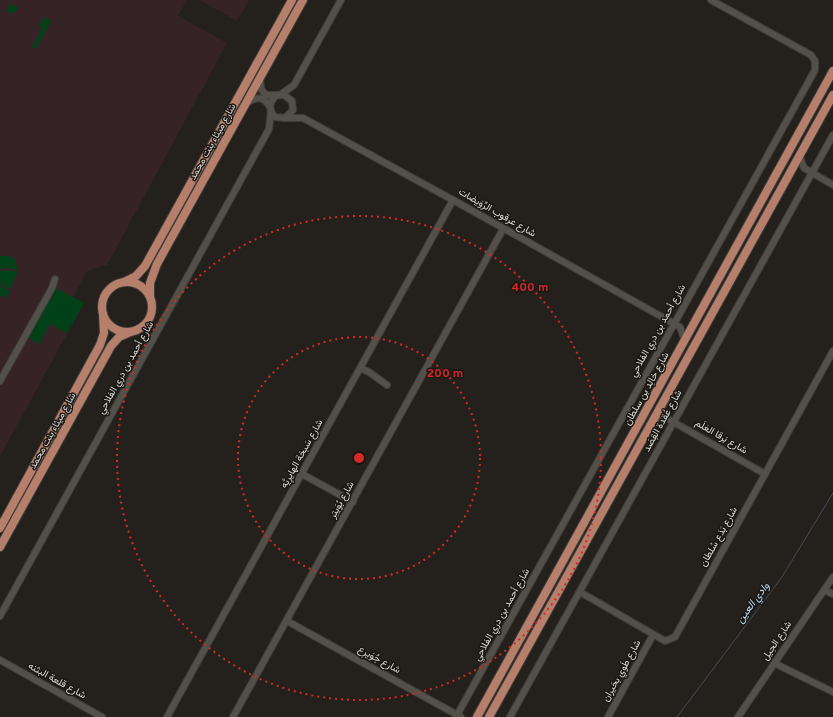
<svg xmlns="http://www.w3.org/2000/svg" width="833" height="717" viewBox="0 0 833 717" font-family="Overpass,Vazirmatn,sans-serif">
  <rect width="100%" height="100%" fill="#24211c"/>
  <!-- education -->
  <g fill="#362326">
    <polygon points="0,0 187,0 178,16 227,43 107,265 87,271 73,297 84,303 0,456"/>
    <polygon points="200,0 249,0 237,21"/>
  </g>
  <!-- green -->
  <g fill="#014119">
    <polygon points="10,4 18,8 15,13 11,11 10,13 6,11"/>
    <polygon points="44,17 51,21 37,47 31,49 42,28 39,26"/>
    <polygon points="0,256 8,256 15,259 18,271 10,268 0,269"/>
    <polygon points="10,270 17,273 10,289 0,284 0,271"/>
    <polygon points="0,286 10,291 6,298 0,295"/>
    <polygon points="55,288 84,303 67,333 50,324 39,344 27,337"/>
  </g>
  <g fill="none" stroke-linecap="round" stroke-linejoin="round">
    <!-- stream -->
    <polyline stroke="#424c56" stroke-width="1" points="677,717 782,577 833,493"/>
    <!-- minor casing -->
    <g stroke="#403d39" stroke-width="8">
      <g id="minor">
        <path d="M260,79L261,89L266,95H284L292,101L293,110L285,118L275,117C268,110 269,102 276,96"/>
        <polyline points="280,95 294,85 341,0"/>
        <path d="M246,103C257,97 263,95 270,107"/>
        <polyline points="285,118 303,118 453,200 680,327 685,341"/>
        <polyline points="799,155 804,168 833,185"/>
        <polyline points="360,368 369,372 387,385"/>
        <polyline points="0,381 52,288 55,279"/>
        <polyline points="653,421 660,418 668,419 765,474"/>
        <polyline points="302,474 353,502"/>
        <polyline points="824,590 833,594"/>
        <polyline points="580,592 665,641 675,637 833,351"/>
        <polyline points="0,616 269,129 271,110"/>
        <polyline points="287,621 461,717"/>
        <polyline points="0,660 102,717"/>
        <polyline points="774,663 833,692"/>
        <polyline points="167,717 453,200"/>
        <polyline points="233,717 503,229"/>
        <polyline points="456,717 815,70 815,61 811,55 711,0"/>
        <polyline points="510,717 833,135"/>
        <polyline points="608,717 653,635"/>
        <polyline points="738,717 833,577"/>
      </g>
    </g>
    <!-- major casing -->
    <g stroke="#403d39" stroke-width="10">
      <g id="major">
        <circle cx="127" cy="307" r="25"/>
        <polyline points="124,282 136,276 145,266 292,0"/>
        <polyline points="150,296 150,283 157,264 303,0"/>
        <polyline points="0,528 100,345 104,333 103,314"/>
        <polyline points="0,547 111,346 119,337 130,332"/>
        <polyline points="477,717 833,71"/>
        <polyline points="489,717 833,95"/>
      </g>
    </g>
    <!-- minor -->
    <use href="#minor" stroke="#53504a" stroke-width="6"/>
    <!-- major -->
    <use href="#major" stroke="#b57f6c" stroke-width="8"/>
  </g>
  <!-- distance rings -->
  <g fill="none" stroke="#d62828" stroke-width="2" stroke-dasharray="2 4">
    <circle cx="359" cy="458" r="121"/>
    <circle cx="359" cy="458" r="242"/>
  </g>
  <g text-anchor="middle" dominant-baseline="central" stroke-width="3" stroke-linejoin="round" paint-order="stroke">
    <!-- street labels -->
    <g font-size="10" fill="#dddbd8" stroke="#1b1813">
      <text transform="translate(213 142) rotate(-61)">شارع ميثاء بنت محمد</text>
      <text transform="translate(497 213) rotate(30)">شارع عرقوب الرِّوَيضات</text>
      <text transform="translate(658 331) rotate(-61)">شارع أحمد بن دري الفلاحي</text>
      <text transform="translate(126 368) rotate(-61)">شارع أحمد بن دري الفلاحي</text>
      <text transform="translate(647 389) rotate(-61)">شارع خالِد بن سلطان</text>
      <text transform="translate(663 421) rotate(-61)">شارع عُقدة القِصَد</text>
      <text transform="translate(53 431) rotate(-61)">شارع ميثاء بنت محمد</text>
      <text transform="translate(721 437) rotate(30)">شارع بَرقا العَلَم</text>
      <text transform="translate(302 454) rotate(-61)">شارع سَبخة الهايرِيَّه</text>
      <text transform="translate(342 500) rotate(-61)">شارع بُوَيتِر</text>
      <text transform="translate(719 537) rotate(-61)">شارع بَدَع سُلطان</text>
      <text transform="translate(502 615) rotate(-61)">شارع أحمد بن دري الفلاحي</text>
      <text transform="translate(777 641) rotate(-56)">شارع الحِيل</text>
      <text transform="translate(379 660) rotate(29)">شارع جُوَيرِع</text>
      <text transform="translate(622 671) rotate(-61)">شارع طَوي بحَيران</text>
      <text transform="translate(57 681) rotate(29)">شارع قلعة البثنه</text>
    </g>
    <!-- water labels -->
    <g font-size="11" font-style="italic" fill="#b5d9f7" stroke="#1b1813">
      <text transform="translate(753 603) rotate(-53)">وادي العين</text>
    </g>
  </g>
  <circle cx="359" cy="458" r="6" fill="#d62828" stroke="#1b1813" stroke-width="2"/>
  <g font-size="12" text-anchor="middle" font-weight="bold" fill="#d62828" stroke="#1b1813" stroke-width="3" stroke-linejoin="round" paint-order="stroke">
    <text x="530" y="291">400 m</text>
    <text x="445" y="377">200 m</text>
  </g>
</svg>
